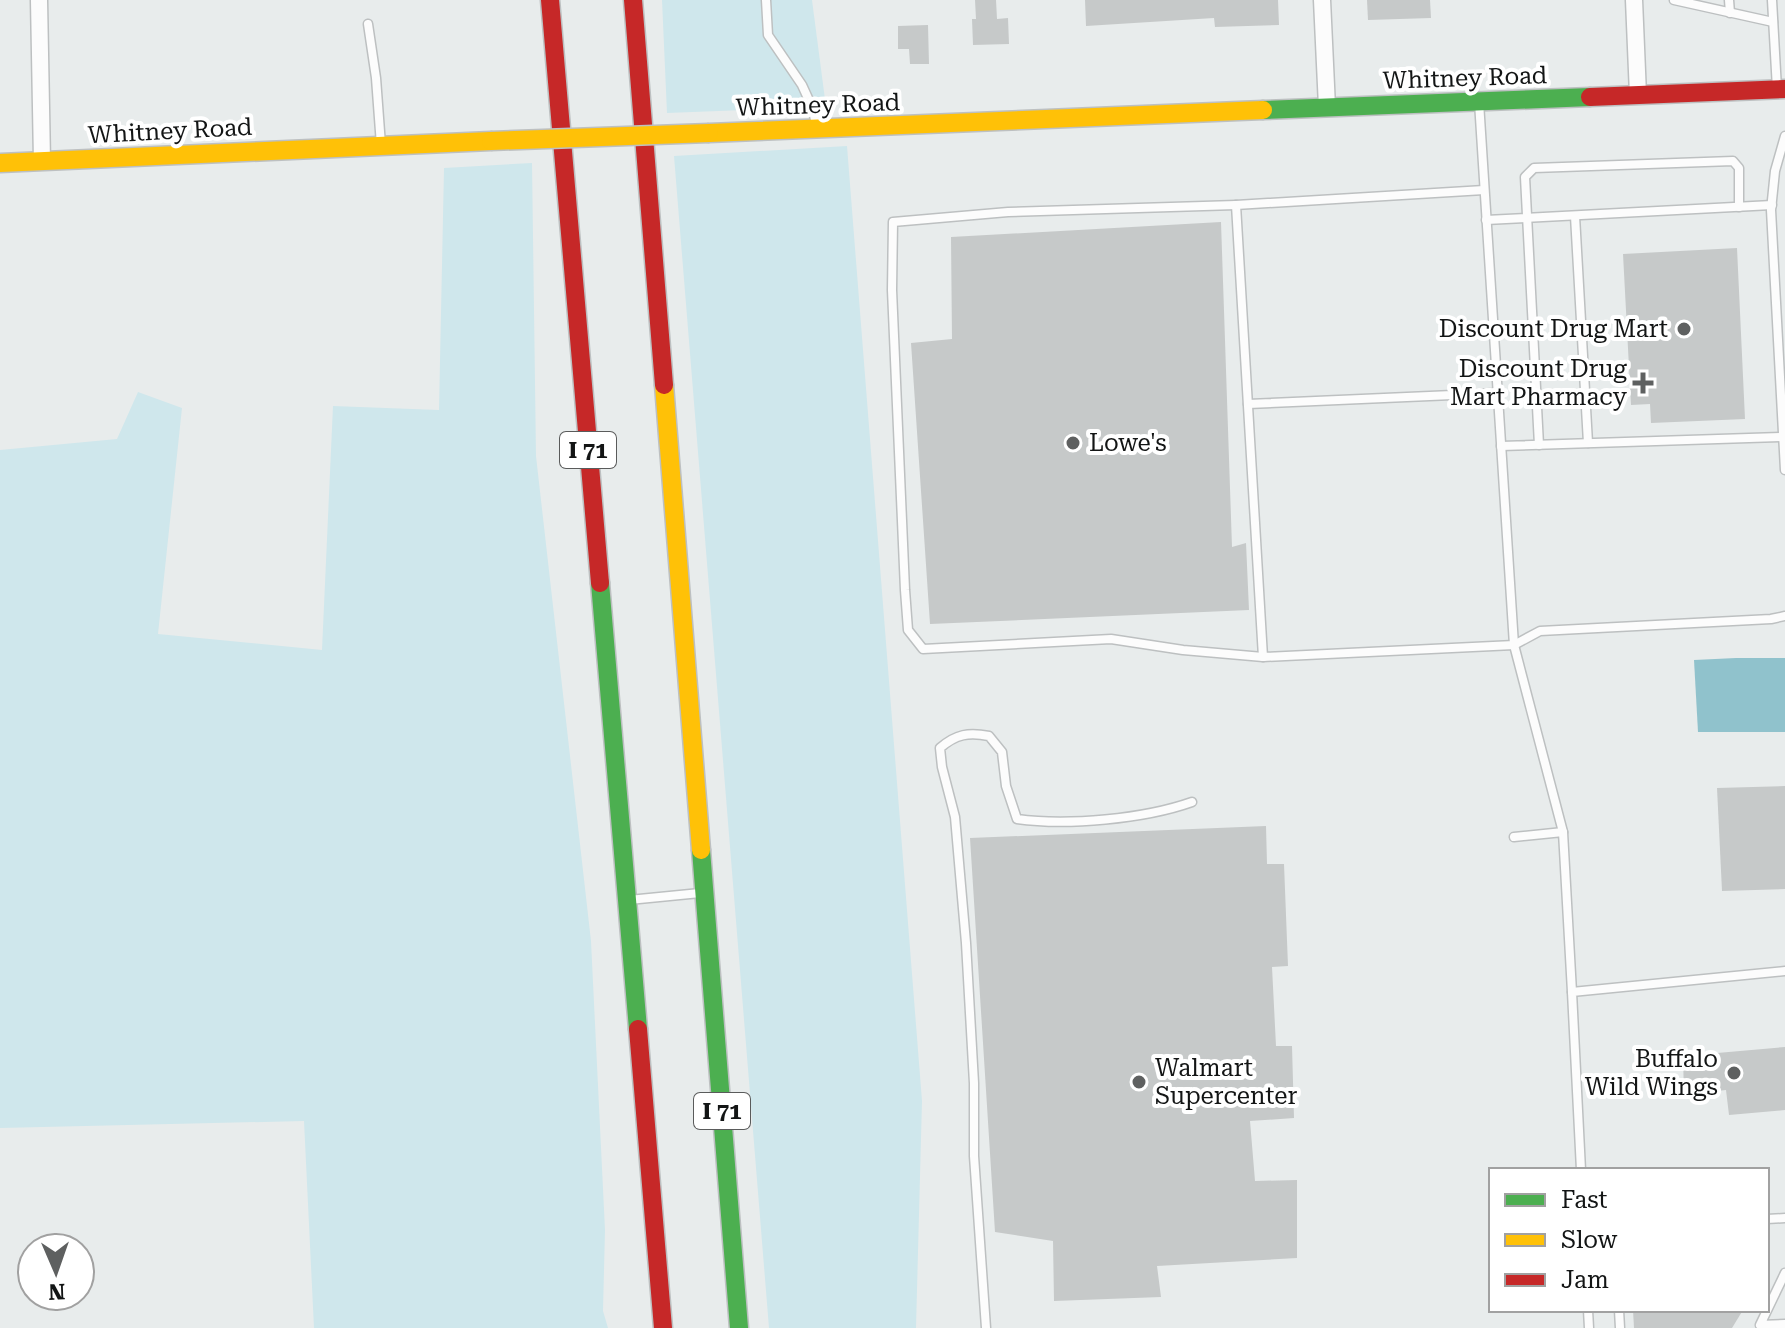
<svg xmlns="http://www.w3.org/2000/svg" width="1785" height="1328" viewBox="0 0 1785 1328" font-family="'Roboto Serif',serif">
  <rect width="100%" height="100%" fill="#e8ecec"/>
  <!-- green -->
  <g fill="#cfe7ec">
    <polygon points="662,0 812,0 826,107 667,113"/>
    <polygon points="847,146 922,1101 916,1328 769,1328 674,156"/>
    <polygon points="532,163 536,456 591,941 605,1230 603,1311 608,1328 314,1328 304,1121 0,1128 0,450 117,439 138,392 182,408 158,634 322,650 333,406 439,410 444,168"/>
  </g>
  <!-- water -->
  <polygon fill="#90c2cc" points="1736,658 1785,658 1785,732 1698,732 1694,660"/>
  <!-- building -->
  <g fill="#c6c9c9">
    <polygon points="975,0 996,0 997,19 1008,18 1009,44 973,45 972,19 976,19"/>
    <polygon points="1085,0 1278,0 1279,25 1215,27 1214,18 1086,26"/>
    <polygon points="1367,0 1430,0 1431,18 1368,20"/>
    <polygon points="928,25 929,64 910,64 909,49 898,49 898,26"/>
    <polygon points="1221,222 1232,547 1246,543 1249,610 930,624 911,343 952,339 951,237"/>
    <polygon points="1737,248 1745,419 1651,423 1650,404 1631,405 1623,254"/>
    <polygon points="1785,786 1785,889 1722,891 1717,788"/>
    <polygon points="1266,826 1267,864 1284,864 1288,966 1272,967 1276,1046 1292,1046 1294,1118 1250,1121 1255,1181 1297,1180 1297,1258 1157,1266 1161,1297 1054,1301 1053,1241 995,1232 970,838"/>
    <polygon points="1785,1047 1785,1110 1729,1115 1726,1090 1684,1095 1683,1056"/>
    <polygon points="1633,1310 1743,1310 1732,1328 1634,1328"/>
  </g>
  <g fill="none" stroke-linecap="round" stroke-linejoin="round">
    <!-- lane casing -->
    <g stroke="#bdc0c1" stroke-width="11">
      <g id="lane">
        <polyline points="766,0 768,35 802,85 812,107 817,128"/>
        <polyline points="1674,0 1773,22"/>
        <polyline points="1729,0 1730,13"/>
        <polyline points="1772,0 1777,89"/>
        <polyline points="368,24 376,78 381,145"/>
        <polyline points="1479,102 1514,645 1563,832"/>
        <polyline points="1785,136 1775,171 1771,210 1785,470"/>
        <polyline points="1236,205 1008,212 893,222 892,290 905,590 908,630 923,649 1111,639 1183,650 1263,657 1514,645 1540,631 1771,619 1785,616"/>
        <polyline points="1575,216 1588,443"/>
        <polyline points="1486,220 1772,205"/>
        <polyline points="1248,404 1498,393"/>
        <polyline points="1539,445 1525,177 1534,168 1733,161 1739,168 1739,207"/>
        <polyline points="1501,446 1782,437"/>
        <polyline points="1263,657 1236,205 1484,190"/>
        <polyline points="1514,837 1563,832 1572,992"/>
        <polyline points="629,900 700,893"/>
        <polyline points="1581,1170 1572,992 1785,971"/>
        <polyline points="1767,1219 1785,1218"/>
        <polyline points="1785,1273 1760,1325 1785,1324"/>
        <polyline points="1588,1310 1589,1328"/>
        <polyline points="1619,1310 1620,1328"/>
        <path d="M986,1328L974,1156V1083L966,943L955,817L942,767L940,748C956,734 969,732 989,736L1002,752L1006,786L1017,819C1067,826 1144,819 1192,802"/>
      </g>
    </g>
    <!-- street casing -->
    <g stroke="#bdc0c1" stroke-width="19">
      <g id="street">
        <polyline points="39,0 42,161"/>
        <polyline points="1322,0 1327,107"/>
        <polyline points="1634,0 1638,95"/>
      </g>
    </g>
    <!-- fast casing -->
    <g stroke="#bdc0c1" stroke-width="21">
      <g id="fast">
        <polyline points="1263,110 1590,97"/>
        <polyline points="600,583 638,1029"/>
        <polyline points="701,850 739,1328"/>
      </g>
    </g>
    <!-- slow casing -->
    <g stroke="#bdc0c1" stroke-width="21">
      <g id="slow">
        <polyline points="709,133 1263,110"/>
        <polyline points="0,163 491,141"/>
        <polyline points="664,385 701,850"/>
      </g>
    </g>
    <!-- jam casing -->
    <g stroke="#bdc0c1" stroke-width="21">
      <g id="jam">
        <polyline points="550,0 600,583"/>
        <polyline points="633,0 664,385"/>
        <polyline points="1590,97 1785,89"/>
        <polyline points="638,1029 663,1328"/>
      </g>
    </g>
    <!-- lane -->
    <use href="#lane" stroke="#fcfcfc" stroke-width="8"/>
    <!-- street -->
    <use href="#street" stroke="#fcfcfc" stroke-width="16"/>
    <!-- fast -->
    <use href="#fast" stroke="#4caf50" stroke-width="18"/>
    <!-- slow -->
    <use href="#slow" stroke="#ffc107" stroke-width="18"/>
    <!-- jam -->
    <use href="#jam" stroke="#c62828" stroke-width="18"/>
    <!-- slow-bridge casing -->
    <g stroke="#bdc0c1" stroke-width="21" stroke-linecap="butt">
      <polyline id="slow-bridge" points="491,141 709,133"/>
    </g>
    <!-- slow-bridge -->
    <use href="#slow-bridge" stroke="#ffc107" stroke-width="18"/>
  </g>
  <!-- markers -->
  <g fill="#5e6060" stroke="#fff" stroke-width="3">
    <circle cx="1684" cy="329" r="8"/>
    <path d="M1639 371h8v8h8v8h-8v8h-8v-8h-8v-8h8z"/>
    <circle cx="1073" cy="443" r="8"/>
    <circle cx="1734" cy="1073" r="8"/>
    <circle cx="1139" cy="1082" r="8"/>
  </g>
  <g text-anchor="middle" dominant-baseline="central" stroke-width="8" stroke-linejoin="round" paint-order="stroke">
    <!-- shield labels -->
    <g fill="#fff" stroke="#5a5b5b" stroke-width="2">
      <rect x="560" y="432" width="56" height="36" rx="6"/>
      <rect x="694" y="1093" width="56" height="36" rx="6"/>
    </g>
    <g font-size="22" font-weight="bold" fill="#131515">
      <text x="588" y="450">I 71</text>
      <text x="722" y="1111">I 71</text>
    </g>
    <!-- street labels -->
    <g font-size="24" fill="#131515" stroke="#fff">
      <text transform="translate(1465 78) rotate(-2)">Whitney Road</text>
      <text transform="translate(818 105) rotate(-2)">Whitney Road</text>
      <text transform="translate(170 131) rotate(-3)">Whitney Road</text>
    </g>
    <!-- poi labels -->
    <g font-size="24" fill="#131515" stroke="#fff" text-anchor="end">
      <text x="1668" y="329">Discount Drug Mart</text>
      <text x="1627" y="369">Discount Drug<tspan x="1627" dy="28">Mart Pharmacy</tspan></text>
      <text x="1089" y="443" text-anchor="start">Lowe's</text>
      <text x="1718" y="1059">Buffalo<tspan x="1718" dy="28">Wild Wings</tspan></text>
      <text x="1155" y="1068" text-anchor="start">Walmart<tspan x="1155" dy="28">Supercenter</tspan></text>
    </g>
  </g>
  <!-- legend -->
  <rect x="1489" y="1168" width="280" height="144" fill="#ffffff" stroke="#a1a1a1" stroke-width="2"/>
  <rect x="1505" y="1194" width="40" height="12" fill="#4caf50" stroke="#a1a1a1" stroke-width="2"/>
  <text x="1561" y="1208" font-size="24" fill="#131515">Fast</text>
  <rect x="1505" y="1234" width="40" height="12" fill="#ffc107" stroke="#a1a1a1" stroke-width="2"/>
  <text x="1561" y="1248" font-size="24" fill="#131515">Slow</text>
  <rect x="1505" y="1274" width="40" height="12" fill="#c62828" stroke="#a1a1a1" stroke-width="2"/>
  <text x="1561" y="1288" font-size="24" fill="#131515">Jam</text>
  <!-- north arrow -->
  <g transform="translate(56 1272) rotate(178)"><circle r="38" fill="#ffffff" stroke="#a1a1a1" stroke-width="2"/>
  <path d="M0-6L14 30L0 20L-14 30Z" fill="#5e6060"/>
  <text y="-12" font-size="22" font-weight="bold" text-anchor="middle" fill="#131515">N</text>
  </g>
</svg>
